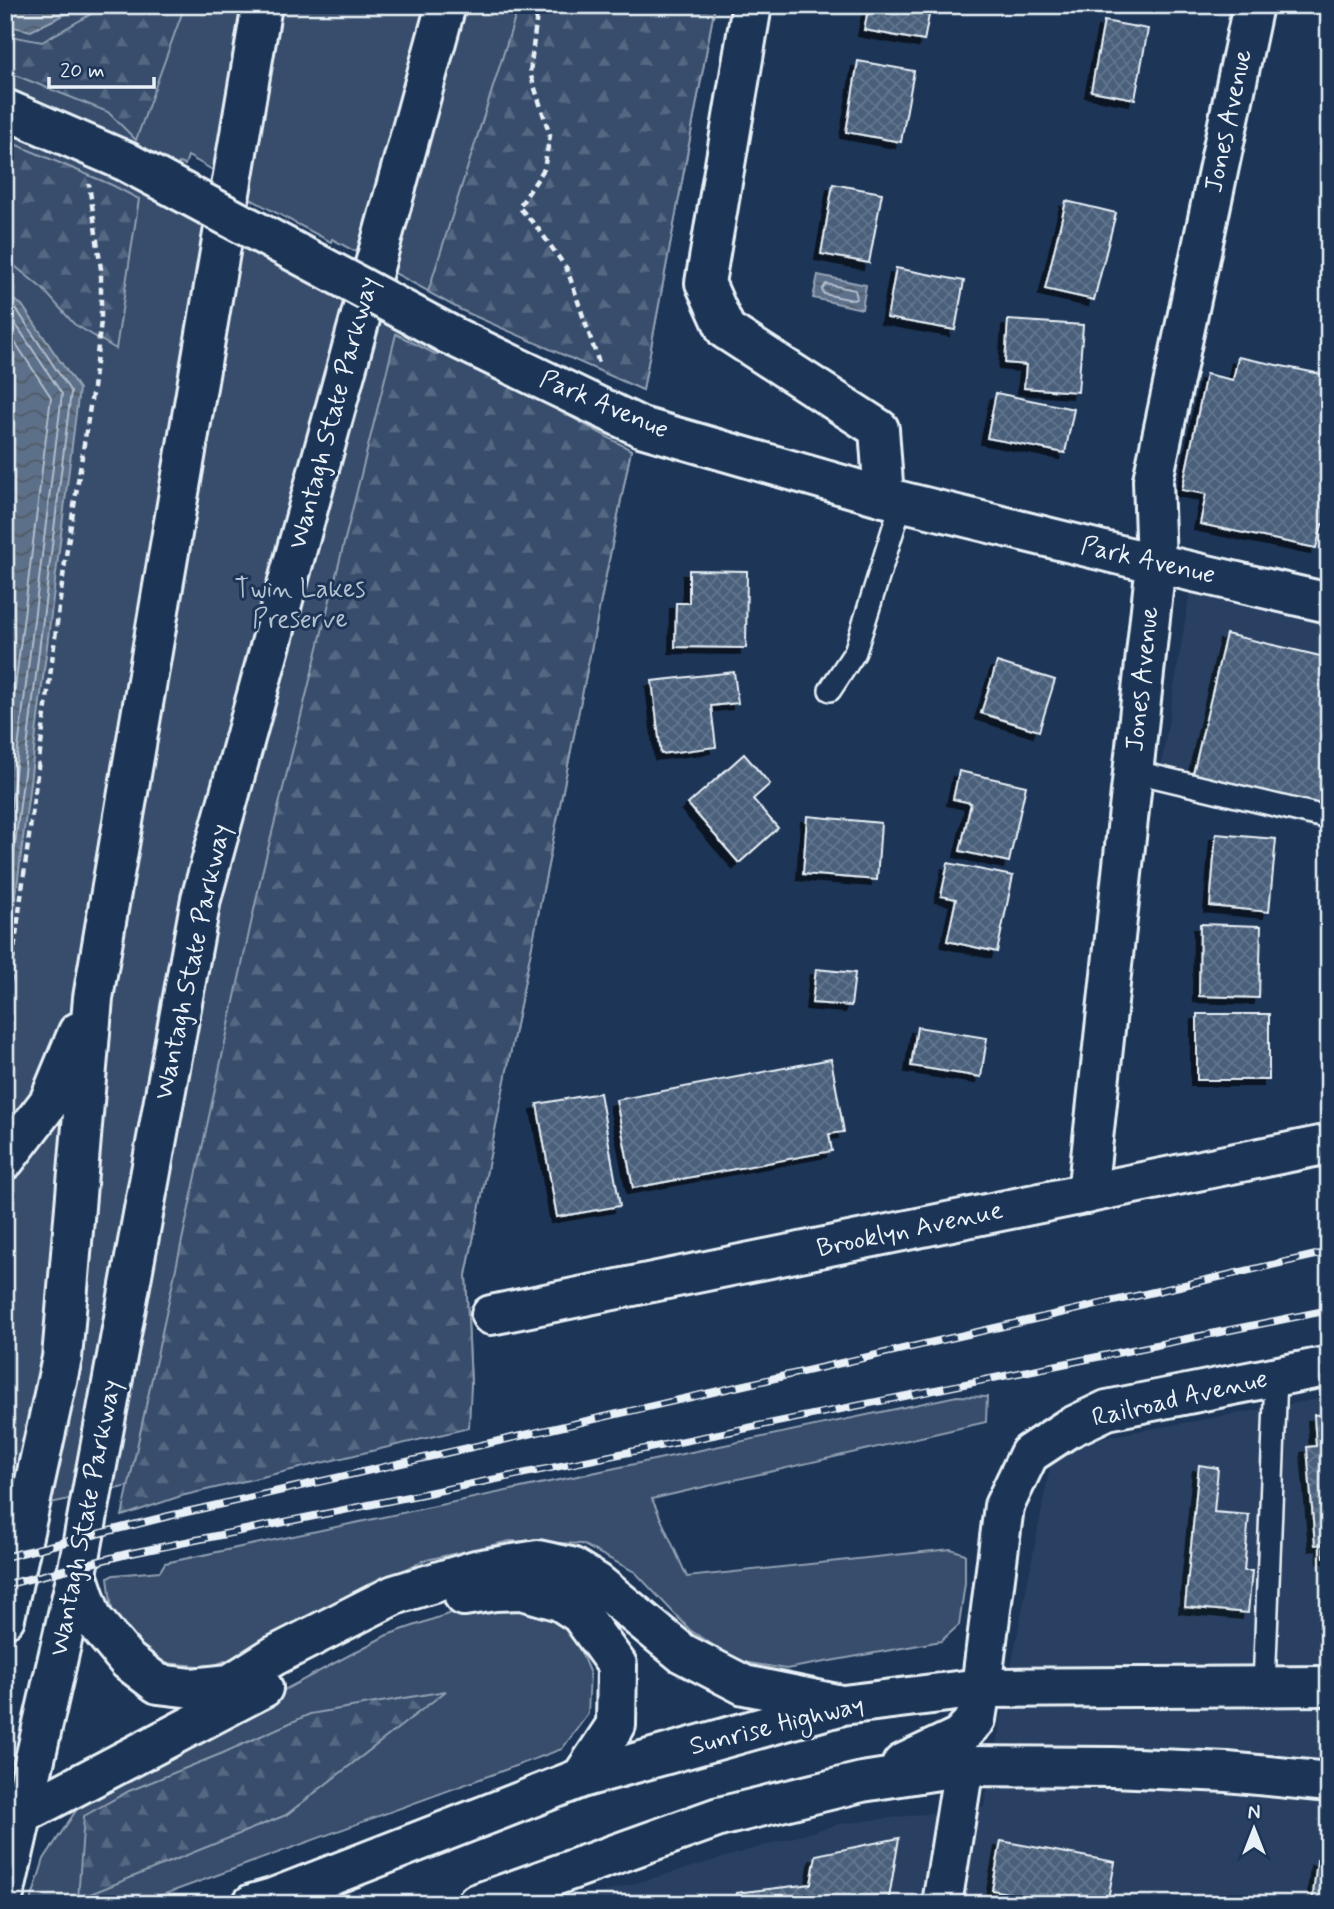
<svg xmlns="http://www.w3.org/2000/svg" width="1334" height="1909" viewBox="0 0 1334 1909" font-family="Mynerve,sans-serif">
  <defs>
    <pattern id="forest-firs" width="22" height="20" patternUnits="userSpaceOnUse" patternTransform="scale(1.75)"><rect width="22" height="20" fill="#374d6c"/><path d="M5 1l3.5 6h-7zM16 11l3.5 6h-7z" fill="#546782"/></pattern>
    <pattern id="water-waves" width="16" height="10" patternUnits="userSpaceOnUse" patternTransform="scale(1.75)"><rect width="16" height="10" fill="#5d7089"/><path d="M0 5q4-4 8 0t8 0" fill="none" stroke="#505a66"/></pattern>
    <pattern id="building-cross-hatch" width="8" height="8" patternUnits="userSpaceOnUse" patternTransform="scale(1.75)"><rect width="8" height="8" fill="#495e7a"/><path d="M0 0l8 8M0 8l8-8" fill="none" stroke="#63768e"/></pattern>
    <filter id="shadow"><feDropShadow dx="-6" dy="6" stdDeviation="0" flood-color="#0009"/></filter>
  </defs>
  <rect width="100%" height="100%" fill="#1d3557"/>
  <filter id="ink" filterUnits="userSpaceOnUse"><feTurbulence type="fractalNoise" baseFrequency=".0143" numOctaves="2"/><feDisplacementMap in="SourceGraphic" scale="14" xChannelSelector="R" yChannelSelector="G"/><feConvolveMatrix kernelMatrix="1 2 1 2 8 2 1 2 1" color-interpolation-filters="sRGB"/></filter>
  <g filter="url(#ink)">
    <!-- built -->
    <g fill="#2a4162">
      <polygon points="1190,592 1329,626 1329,834 1157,790"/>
      <polygon points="1329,1397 1329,1904 564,1904 839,1824 984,1807 1054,1446"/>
    </g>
    <!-- green -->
    <g fill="#374d6c" stroke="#909fb2" stroke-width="2">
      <polygon points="5,5 715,5 643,390 461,309 332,239 331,242 243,195 244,188 188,156 185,165 179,163 170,205 631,450 466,1275 471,1384 468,1412 5,1513"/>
      <polygon points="957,1396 987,1397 986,1422 652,1499 687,1577 951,1549 965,1554 965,1583 959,1625 941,1641 786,1669 737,1661 690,1630 635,1572 582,1544 510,1541 422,1561 247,1652 210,1667 166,1663 132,1644 112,1611 108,1577 114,1575 160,1571 165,1563"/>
      <polygon points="480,1603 539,1605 574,1635 590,1674 588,1714 562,1749 138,1904 30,1904 44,1859 79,1806 131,1772 387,1635"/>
    </g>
    <!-- forest -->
    <g fill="url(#forest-firs)" stroke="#909fb2" stroke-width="2">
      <polygon points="107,5 185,5 136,140 108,112 5,71 5,35 42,42"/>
      <polygon points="519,5 715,5 643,390 461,310 428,292"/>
      <polygon points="5,140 112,185 139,199 116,349 74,324 43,289 5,258"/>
      <polygon points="396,334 437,355 442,346 631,450 466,1275 471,1384 469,1428 181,1496 122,1516 262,873"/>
      <polygon points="446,1691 286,1815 78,1899 84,1816 129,1791 223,1753 310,1714"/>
    </g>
    <!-- water -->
    <g fill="url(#water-waves)" stroke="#95a4b5" stroke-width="2">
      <polygon points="5,5 84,5 31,31 5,25"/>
      <polygon points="818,275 866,285 862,309 813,298"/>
      <polygon points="5,294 22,305 79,389 5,983"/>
    </g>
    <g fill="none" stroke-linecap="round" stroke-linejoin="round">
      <!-- shore -->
      <g stroke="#b0bdcc" stroke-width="2">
        <polygon points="826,284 855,290 857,298 853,300 824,294 822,290"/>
        <polyline points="5,302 17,310 71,392 5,926"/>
        <polyline points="5,313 11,317 62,394 5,854"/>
        <polyline points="5,327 51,397 5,769"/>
      </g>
    </g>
    <!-- building -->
    <g fill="url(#building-cross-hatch)" stroke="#e8f1f8" stroke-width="2" filter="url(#shadow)">
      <polygon points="869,5 931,5 924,41 864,30"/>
      <polygon points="1104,21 1148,29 1135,99 1091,91"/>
      <polygon points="858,61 914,71 901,142 846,132"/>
      <polygon points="833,184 882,193 869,263 821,254"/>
      <polygon points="1066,201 1116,213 1094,300 1045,289"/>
      <polygon points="896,268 964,281 955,330 887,318"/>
      <polygon points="1008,320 1083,325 1078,392 1024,388 1026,365 1005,363"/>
      <polygon points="1238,357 1326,375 1329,362 1329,525 1322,524 1316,548 1200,524 1206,494 1182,490 1206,374 1233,380"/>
      <polygon points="996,393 1074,409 1065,453 987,438"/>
      <polygon points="689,570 747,571 746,648 675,647 676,603 689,603"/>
      <polygon points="1226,634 1329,658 1329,806 1193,774"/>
      <polygon points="997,662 1055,680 1039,731 981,713"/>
      <polygon points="734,672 738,703 711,706 716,747 661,754 652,681"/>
      <polygon points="744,754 770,784 753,799 778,828 739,863 688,804"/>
      <polygon points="959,771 1026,786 1009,862 960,851 971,803 953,799"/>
      <polygon points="807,816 881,823 877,880 803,874"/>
      <polygon points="1216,834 1276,839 1269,912 1210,906"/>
      <polygon points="948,863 1013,876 997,952 947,941 956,899 941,896"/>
      <polygon points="1200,924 1261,926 1259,998 1199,996"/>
      <polygon points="816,969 855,973 851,1006 812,1003"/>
      <rect x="1197" y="1014" width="72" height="66"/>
      <polygon points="917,1027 987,1038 981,1077 911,1066"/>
      <polygon points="831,1059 844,1132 829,1134 832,1151 633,1188 616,1100"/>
      <polygon points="600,1093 620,1206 557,1217 537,1104"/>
      <polygon points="1329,1414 1329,1557 1324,1557 1323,1544 1315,1545 1307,1447 1316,1446 1314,1415"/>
      <polygon points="1199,1465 1218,1468 1214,1512 1249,1515 1244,1571 1252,1571 1248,1613 1185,1607"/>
      <polygon points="899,1838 888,1904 734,1904 736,1893 811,1884 816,1855"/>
      <polygon points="1001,1841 1115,1862 1107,1904 1064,1904 992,1890"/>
      <polygon points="1317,1860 1329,1862 1329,1904 1312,1904"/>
    </g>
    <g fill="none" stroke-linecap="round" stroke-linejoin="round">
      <!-- lane casing -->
      <g stroke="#e8f1f8" stroke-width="26">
        <g id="lane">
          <polyline points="830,690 855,652 902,501"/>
          <polyline points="1132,771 1329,818"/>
          <polyline points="1264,1687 1276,1377"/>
        </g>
      </g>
      <!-- street casing -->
      <g stroke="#e8f1f8" stroke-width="44">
        <g id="street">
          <polyline points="752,5 705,283 726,330 879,429 884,497"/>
          <polyline points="1087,1194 1156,563 1153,480 1253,5"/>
          <polyline points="491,1315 1329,1144"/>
          <polyline points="981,1688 1004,1506 1029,1454 1067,1429 1107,1410 1329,1366"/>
          <polyline points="942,1904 964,1766"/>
        </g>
      </g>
      <!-- secondary casing -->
      <g stroke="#e8f1f8" stroke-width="44">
        <g id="secondary">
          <polyline points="5,109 125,161"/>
          <polyline points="448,334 641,427 884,497 1124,556 1329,603"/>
        </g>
      </g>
      <!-- highway casing -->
      <g stroke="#e8f1f8" stroke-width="44">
        <g id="highway">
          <polyline points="5,1160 49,1102 78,1032"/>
          <polyline points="77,1574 92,1618 128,1661 158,1684 192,1688 230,1684 274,1656 394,1595 476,1570 538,1560 571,1567 597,1583 682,1653 744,1685 837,1704"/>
          <polyline points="464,1596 495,1591 522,1590 560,1601 580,1614 617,1665 616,1725 581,1778"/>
          <polyline points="5,1618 62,1358 93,998 262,5"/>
          <polyline points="902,1764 959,1737 976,1719 981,1688"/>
          <polyline points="23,1814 263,1688"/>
          <polyline points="5,1891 77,1574 201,899 446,5"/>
          <polyline points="252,1904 273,1898 581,1778 843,1705 981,1688 1329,1686"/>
          <polyline points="476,1904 719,1817 862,1782 964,1766 1113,1767 1227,1772 1329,1782"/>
        </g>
      </g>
      <!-- path -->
      <g stroke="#e8f1f8" stroke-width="4.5" stroke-dasharray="7 5" stroke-linecap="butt">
        <polyline points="538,5 530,73 550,135 544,169 519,207 540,231 567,269 600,366"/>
        <polyline points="5,1019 65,562 93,388 101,321 101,269 89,184"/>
      </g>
      <!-- lane -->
      <use href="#lane" stroke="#1d3557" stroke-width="21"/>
      <!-- street -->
      <use href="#street" stroke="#1d3557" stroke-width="38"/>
      <!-- secondary -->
      <use href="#secondary" stroke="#1d3557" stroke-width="38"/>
      <!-- highway -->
      <use href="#highway" stroke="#1d3557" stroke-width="38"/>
      <!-- rail casing -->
      <g stroke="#e8f1f8" stroke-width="8">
        <g id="rail">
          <polyline points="5,1557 169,1516 1329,1252"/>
          <polyline points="5,1585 127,1554 1329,1310"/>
        </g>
      </g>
      <!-- rail -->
      <use href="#rail" stroke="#1d3557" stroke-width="5" stroke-dasharray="16" stroke-linecap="butt"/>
      <!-- secondary-bridge casing -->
      <g stroke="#e8f1f8" stroke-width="44" stroke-linecap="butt">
        <polyline id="secondary-bridge" points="125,161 448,334"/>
      </g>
      <!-- secondary-bridge -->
      <use href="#secondary-bridge" stroke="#1d3557" stroke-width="38"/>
    </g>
  </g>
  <g text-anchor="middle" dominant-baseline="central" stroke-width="6" stroke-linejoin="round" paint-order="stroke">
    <!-- street labels -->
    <g font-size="26" fill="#e8f1f8" stroke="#1d3557">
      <text transform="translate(1229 121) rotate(-78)">Jones Avenue</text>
      <text transform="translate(604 405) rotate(23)">Park Avenue</text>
      <text transform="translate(334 413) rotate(-75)">Wantagh State Parkway</text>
      <text transform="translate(1148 561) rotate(13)">Park Avenue</text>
      <text transform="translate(1143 679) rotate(-84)">Jones Avenue</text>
      <text transform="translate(193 962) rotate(-78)">Wantagh State Parkway</text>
      <text transform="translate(910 1230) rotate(-12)">Brooklyn Avenue</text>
      <text transform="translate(1180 1399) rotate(-13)">Railroad Avenue</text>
      <text transform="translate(86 1518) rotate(-79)">Wantagh State Parkway</text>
      <text transform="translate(777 1726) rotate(-14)">Sunrise Highway</text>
    </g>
    <!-- park labels -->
    <g font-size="26" fill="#b3c0ce" stroke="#1d3557">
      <text x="300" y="590">Twin Lakes<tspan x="300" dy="30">Preserve</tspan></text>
    </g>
  </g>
  <!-- margin -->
  <rect width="1334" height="1909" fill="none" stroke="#1d3557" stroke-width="28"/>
  <rect x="14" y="14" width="1306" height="1881" fill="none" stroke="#e8f1f8" stroke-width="2.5" filter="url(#ink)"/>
  <!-- north arrow -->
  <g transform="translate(1254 1829)" stroke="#1d3557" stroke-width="5" paint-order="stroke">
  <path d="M0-5L12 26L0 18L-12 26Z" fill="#e8f1f8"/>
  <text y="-10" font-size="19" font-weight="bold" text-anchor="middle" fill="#e8f1f8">N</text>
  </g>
  <!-- scale -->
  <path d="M49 77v10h105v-10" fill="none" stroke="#e8f1f8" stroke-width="3.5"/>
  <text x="60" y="77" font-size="21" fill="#e8f1f8" stroke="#1d3557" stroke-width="5" paint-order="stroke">20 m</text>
</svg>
